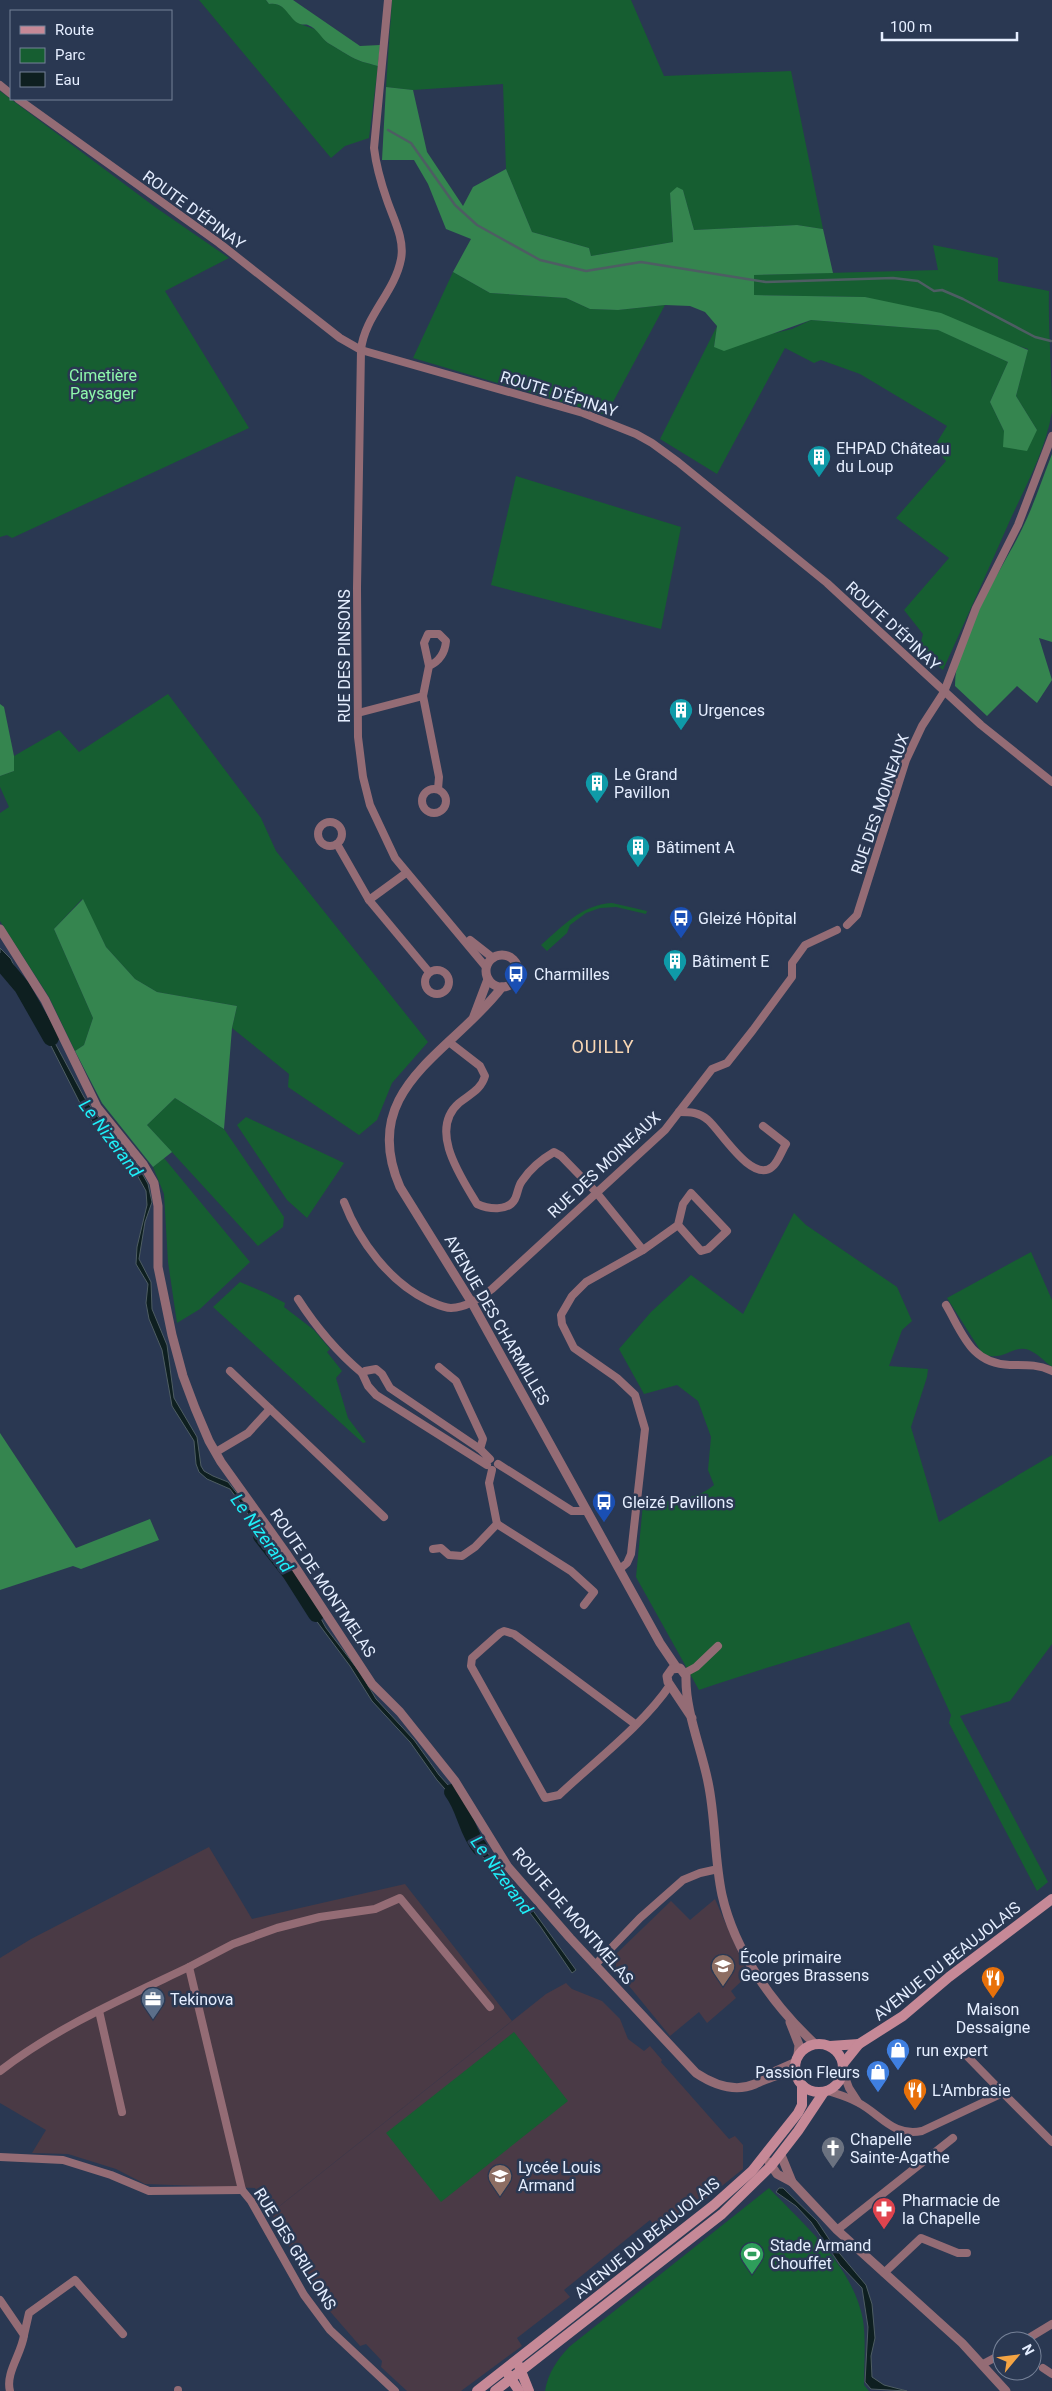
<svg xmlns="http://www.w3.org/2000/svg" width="1052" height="2391" viewBox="0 0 1052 2391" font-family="Roboto,sans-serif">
  <rect width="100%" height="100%" fill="#2a3852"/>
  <!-- industrial -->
  <polygon fill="#4a3a45" points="209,1847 252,1919 405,1884 512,2021 271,2213 255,2188 145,2184 116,2169 68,2154 32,2153 46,2130 0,2103 0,1958 31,1939"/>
  <!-- education -->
  <g fill="#4a3a46">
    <polygon points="715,1899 748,1975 731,1991 736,1998 707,2023 699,2012 670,2036 616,1970 616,1954 671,1901 690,1920"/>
    <polygon points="566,1983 572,1989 602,2001 620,2019 628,2039 644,2051 650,2046 662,2060 661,2062 729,2139 735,2136 743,2145 743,2169 662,2234 650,2220 564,2290 570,2297 517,2338 522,2346 461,2391 407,2391 381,2367 382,2361 366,2344 360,2346 314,2293 271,2213 546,1994"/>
  </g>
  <!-- green -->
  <g fill="#165e31">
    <path d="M199,0H266L269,4C283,2 289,14 297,22C302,26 312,27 318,31C322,34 324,41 328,43C335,47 341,51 348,55C357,61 367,63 378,66L369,138L345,146L331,158Z"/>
    <polygon points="392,0 631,0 664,76 791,71 823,229 797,225 694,230 683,190 670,193 673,242 591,256 589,248 532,232 506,169 503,84 413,90 386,87"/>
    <polygon points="0,91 155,207 229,258 165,291 249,428 12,538 7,535 0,537"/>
    <path d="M933,245L998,258V281L1049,291C1048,329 1052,374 1052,412C1046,448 1027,484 1011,518C989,568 966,619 943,670L919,651L923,634L904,610L949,558L896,518L946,461L934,447L947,426L860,374L821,360L814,363L785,348L717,474L660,439L717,326L714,347L792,329L811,320L939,330L1008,362L990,402L1004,431L1037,430L1016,396L1028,349L865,297L754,295V275L938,270Z"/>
    <polygon points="453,272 490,293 566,298 590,309 618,310 665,305 606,415 413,358"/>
    <polygon points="516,476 681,527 661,629 491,585"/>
    <polygon points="168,694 261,818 276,851 428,1042 392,1083 377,1120 359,1135 288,1087 289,1074 232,1028 237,1006 157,992 135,979 106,947 82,899 54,929 93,1018 84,1045 75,1051 49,997 0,921 0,813 9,807 0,787 0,776 14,771 14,756 59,730 79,752"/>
    <path d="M612,903L647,911L646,914L616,907L600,908L586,913L570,925L567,933L547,951L541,945C563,926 581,905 612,903Z"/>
    <polygon points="175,1098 224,1129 284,1217 283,1227 258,1246 147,1125"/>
    <polygon points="246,1117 344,1163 307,1218 287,1200 237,1125"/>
    <polygon points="164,1158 250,1262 200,1309 177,1323 168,1262 164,1194 153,1167"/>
    <path d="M794,1213L806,1225L897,1287L912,1321L902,1330L889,1366L928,1369L927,1377L911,1427L939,1522L1052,1455V1644L1010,1701L960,1716L1048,1882L1037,1891L949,1723L951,1715L909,1622C840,1647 768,1666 699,1690L636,1577L643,1504C666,1501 696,1501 714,1485L708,1470L711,1437L698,1401L677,1385L644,1394L619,1349L651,1312L691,1275L743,1314Z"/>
    <path d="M1031,1252L1052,1300V1367C1044,1361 1038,1354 1029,1350C1012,1344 1002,1364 982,1353L947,1298Z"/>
    <polygon points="240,1282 266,1293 285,1303 284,1307 314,1330 330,1349 327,1352 342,1371 336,1378 348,1418 366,1442 363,1443 213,1307"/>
    <polygon points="514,2032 568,2101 441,2202 386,2133"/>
    <path d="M769,2188C805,2226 853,2266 863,2320C866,2340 864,2364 864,2385L869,2391H545C548,2373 557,2360 569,2347Z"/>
  </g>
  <!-- forest -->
  <g fill="#35854f">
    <path d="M266,0H293L360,46L380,45L378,66C367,63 357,61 348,55C341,51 335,47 328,43C321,38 318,29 308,25C306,24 303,25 300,24C288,19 286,1 269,4Z"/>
    <polygon points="386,87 413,90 427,152 463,206 473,187 506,169 532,232 589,248 591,256 673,242 670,193 677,187 683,190 694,230 797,225 823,229 833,273 754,275 754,295 865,297 941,313 1028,350 1016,396 1037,430 1027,451 1003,447 1004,431 990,402 1008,362 938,330 811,320 724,351 714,347 717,326 705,312 690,306 665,305 618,310 590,309 566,298 490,293 453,272 471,239 446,229 428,184 414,160 382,160"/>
    <path d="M1052,454V642L1039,638L1052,680L1037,703L1017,686L987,716L955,686C955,635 1000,574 1022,529C1034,505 1042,479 1052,454Z"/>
    <polygon points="0,704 4,707 14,756 14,771 0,776"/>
    <polygon points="83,899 106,947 135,979 157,992 237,1006 232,1028 224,1129 175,1098 147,1125 172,1152 153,1167 102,1103 75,1051 84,1045 93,1018 54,929"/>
    <polygon points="0,1433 76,1548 150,1519 159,1540 81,1569 73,1566 0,1590"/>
  </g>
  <!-- water -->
  <g fill="#0e1f20" stroke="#4e5d63">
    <polygon points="0,948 11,959 26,995 42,1012 47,1032 55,1043 84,1097 107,1130 138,1166 148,1184 152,1202 145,1222 139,1259 151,1282 152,1309 167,1345 174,1398 197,1437 201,1466 204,1471 213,1476 228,1482 258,1520 264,1538 283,1556 306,1591 326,1628 362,1675 376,1699 414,1740 439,1775 458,1796 473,1822 475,1836 479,1843 511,1880 576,1970 572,1973 540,1926 506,1882 480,1854 471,1840 468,1820 458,1804 437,1780 410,1742 372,1701 350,1666 315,1619 304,1595 292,1575 274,1553 260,1541 252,1520 241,1504 230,1489 207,1479 199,1472 196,1464 194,1441 172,1406 162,1350 149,1319 146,1303 148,1284 136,1264 137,1247 147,1205 146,1191 136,1173 85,1113 43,1030 40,1017 26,998 12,970 0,955"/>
    <polygon points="779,2188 783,2188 817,2221 835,2248 866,2285 872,2304 875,2338 871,2356 872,2377 884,2385 907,2391 871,2389 865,2382 868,2327 862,2288 840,2265 811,2222 796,2206 776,2192"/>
  </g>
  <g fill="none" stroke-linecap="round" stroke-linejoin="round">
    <!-- stream -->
    <polyline stroke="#4e5d63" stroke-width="2.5" points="388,130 411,143 455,205 477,225 540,260 586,271 641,262 766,282 893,278 918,281 934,291 942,290 963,299 1035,337 1051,341"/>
    <!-- river -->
    <g stroke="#0e1f20" stroke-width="16">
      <polyline points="0,961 22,987 51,1038"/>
      <polyline points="261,1536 290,1573 316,1614"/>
      <path d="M452,1792C465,1809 466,1831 480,1848"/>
    </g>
    <!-- minor -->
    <g stroke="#946c75" stroke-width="8">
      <path d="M388,0L374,148C376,165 381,183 387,200C393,218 405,239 401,259C395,292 364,317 361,350L357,588L358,737L363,777L370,805L395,858L486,967"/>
      <polyline points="0,85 11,94"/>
      <polyline points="18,99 219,243 340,338 361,350 583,413 636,434 652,443 678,462 827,583 981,725 1052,782"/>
      <path d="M429,666C440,661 445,653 446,641L439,634H428L424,643L429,666L423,696L439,777L438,789"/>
      <polyline points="358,713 423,696"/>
      <circle cx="434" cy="801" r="12"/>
      <circle cx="330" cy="834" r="12"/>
      <polyline points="337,844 369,900 406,873"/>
      <polyline points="369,900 429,972"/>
      <polyline points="847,925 857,915 906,760 922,726 944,692 976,608 1018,525 1052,436"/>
      <polyline points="470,940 493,958"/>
      <circle cx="437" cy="982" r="12"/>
      <path d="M449,1042L480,1066L485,1076C481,1090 470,1094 459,1103C428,1130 461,1177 477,1204C488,1209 508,1212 515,1199C518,1193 518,1186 522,1181C530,1169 542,1159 554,1152L561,1156L596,1192L643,1250"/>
      <path d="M679,1112C690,1112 699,1112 708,1120C720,1130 752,1184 772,1167C778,1163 782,1150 786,1144L763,1126"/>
      <path d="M344,1202C359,1241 390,1283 429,1301C436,1304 444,1308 451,1308C468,1307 479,1298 492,1289L665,1130L712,1069L727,1063L753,1030L792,977V963L805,945L837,930"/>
      <path d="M298,1299C316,1327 337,1352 362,1373"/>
      <path d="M946,1305C963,1334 971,1364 1010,1365C1025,1365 1038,1364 1052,1371"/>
      <polyline points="439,1367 456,1381 483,1439 480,1449"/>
      <polyline points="230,1371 384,1517"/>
      <polyline points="216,1452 248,1433 270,1409"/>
      <polyline points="498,1464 572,1511 587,1511"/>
      <polyline points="487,1465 376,1395 368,1386 362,1373 365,1371 376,1369 382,1374 390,1388 480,1449 490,1459"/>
      <polyline points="497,1524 571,1571 594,1592 584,1605"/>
      <polyline points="433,1549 441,1548 449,1555 462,1556 475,1547 497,1524 489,1483 492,1470"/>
      <polyline points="621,1568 627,1563 631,1554 645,1429 635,1395 617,1378 574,1348 562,1324 561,1315 572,1296 586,1282 643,1250 678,1225 683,1204 691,1193 727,1231 708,1249 701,1251 678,1225"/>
      <polyline points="685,1673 696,1667 718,1646"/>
      <path d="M635,1724L514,1634L504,1631L500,1633L472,1658L471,1666L545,1798L559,1795C594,1762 644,1724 670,1685"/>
      <polyline points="595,1965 640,1918 683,1880 700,1873 718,1869"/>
      <polyline points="189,1967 233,1944 277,1928 320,1917 375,1909 400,1898 490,2007"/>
      <polyline points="99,2011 122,2112"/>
      <polyline points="963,2052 1003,2093"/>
      <path d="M0,2071C57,2027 124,1998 189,1967L242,2190L251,2201L304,2295L330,2330L395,2391"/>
      <polyline points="843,2072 849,2088 858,2102"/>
      <path d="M828,2091C837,2094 848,2097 857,2102C881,2114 892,2137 922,2131L1003,2093L1052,2142"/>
      <polyline points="0,2157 63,2160 111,2175 149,2191 242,2190"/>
      <polyline points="837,2230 953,2138"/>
      <polyline points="884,2273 921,2238 958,2253 967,2253"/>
      <path d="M0,2300L24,2335C22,2353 5,2373 10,2391"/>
      <polyline points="24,2335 29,2313 75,2280 123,2334"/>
      <polyline points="1024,2341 1052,2324"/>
      <polyline points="983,2364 1002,2354"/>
      <polyline points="1043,2368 1052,2374"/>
      <polyline points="178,2390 178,2391"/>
    </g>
    <!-- tertiary -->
    <g stroke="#946c75" stroke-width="9">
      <path d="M0,929L45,1000L97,1107L143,1164L154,1183L158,1206V1267L172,1335L183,1376L195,1408L209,1441L221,1462L286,1553L372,1684L400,1712L455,1781L508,1867L570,1938L696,2073C714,2085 734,2093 755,2084C769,2078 780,2072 796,2075"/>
      <circle cx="502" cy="971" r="16"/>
      <path d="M502,987C452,1053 357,1088 400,1187L472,1303L660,1643L677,1668"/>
      <polyline points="474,1016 488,979"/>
      <path d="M692,1718L668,1682L667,1676L672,1669L680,1668L686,1676C685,1711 701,1747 708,1782C716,1820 714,1858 722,1895C735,1952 773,2005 815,2044"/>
      <polyline points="790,2022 799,2045 798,2055"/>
      <polyline points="771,2073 796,2062"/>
      <polyline points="781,2155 792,2182 837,2230 962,2343 1006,2391"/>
      <polyline points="769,2162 777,2174 792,2182"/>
    </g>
    <!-- secondary -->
    <g stroke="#c68997" stroke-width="10">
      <circle cx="819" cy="2068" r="24"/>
      <polyline points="830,2046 859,2044"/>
      <polyline points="843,2064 859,2044 903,2016 949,1977 1052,1899"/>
      <polyline points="519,2366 529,2391"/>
      <polyline points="508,2374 519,2391"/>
      <polyline points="477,2391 714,2205 752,2171 798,2113 802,2105 802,2085"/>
      <polyline points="495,2391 722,2214 771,2166 798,2131 824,2092"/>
    </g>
  </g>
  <!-- icons -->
  <defs>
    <g id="building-pin" transform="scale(1.25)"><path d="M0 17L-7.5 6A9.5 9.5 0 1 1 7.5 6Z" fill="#0f9aa8" stroke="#2a3852"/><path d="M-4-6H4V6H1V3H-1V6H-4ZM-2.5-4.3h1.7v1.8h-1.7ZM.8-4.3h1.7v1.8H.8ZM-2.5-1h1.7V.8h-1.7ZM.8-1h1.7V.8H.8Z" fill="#fff"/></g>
    <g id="bus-pin" transform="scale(1.25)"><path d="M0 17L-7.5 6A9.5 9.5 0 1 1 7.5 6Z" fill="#1a4fb4" stroke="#2a3852"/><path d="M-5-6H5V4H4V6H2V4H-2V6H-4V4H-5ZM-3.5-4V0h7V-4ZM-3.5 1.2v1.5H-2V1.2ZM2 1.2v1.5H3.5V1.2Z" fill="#fff"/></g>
    <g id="school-pin" transform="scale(1.25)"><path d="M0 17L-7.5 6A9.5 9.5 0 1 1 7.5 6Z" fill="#8d6e63" stroke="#2a3852"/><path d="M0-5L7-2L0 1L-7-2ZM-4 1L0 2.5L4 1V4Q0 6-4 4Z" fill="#fff"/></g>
    <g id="restaurant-pin" transform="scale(1.25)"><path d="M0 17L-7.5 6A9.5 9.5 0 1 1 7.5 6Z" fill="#e8710a" stroke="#2a3852"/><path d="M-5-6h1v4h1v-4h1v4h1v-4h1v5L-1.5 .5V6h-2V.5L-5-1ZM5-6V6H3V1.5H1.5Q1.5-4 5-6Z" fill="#fff"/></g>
    <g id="office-pin" transform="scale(1.25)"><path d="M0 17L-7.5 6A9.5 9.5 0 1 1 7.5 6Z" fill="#5c6f8a" stroke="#2a3852"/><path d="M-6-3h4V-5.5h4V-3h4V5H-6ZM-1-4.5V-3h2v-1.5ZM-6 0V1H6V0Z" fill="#fff"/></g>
    <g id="shop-pin" transform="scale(1.25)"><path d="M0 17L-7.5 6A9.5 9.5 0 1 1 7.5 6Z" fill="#3f7fe0" stroke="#2a3852"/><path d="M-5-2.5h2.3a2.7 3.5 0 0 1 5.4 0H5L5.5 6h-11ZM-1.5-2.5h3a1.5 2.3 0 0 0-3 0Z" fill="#fff"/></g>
    <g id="church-pin" transform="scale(1.25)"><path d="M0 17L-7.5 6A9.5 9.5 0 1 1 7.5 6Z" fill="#6b7280" stroke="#2a3852"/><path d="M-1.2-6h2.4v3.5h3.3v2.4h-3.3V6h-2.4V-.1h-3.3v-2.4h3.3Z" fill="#fff"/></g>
    <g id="pharmacy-pin" transform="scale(1.25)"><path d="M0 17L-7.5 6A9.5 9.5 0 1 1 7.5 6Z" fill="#e0444e" stroke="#2a3852"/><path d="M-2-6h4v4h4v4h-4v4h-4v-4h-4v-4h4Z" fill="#fff"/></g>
    <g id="stadium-pin" transform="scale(1.25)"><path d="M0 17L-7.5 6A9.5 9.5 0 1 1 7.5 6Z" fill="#2e9e5b" stroke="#2a3852"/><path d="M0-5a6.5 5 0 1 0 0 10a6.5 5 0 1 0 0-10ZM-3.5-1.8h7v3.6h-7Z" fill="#fff"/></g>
  </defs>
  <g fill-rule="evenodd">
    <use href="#building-pin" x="819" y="457"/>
    <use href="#building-pin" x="681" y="710"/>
    <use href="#building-pin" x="597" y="783"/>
    <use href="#building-pin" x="638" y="847"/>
    <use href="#bus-pin" x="681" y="918"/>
    <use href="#building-pin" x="675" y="961"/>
    <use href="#bus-pin" x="516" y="974"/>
    <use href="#bus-pin" x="604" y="1502"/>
    <use href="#school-pin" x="723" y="1966"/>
    <use href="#restaurant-pin" x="993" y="1978"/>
    <use href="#office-pin" x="153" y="1999"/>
    <use href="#shop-pin" x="898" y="2050"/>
    <use href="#shop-pin" x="878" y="2072"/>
    <use href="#restaurant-pin" x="915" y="2090"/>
    <use href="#church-pin" x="833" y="2148"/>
    <use href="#school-pin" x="500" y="2176"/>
    <use href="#pharmacy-pin" x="884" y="2209"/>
    <use href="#stadium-pin" x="752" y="2254"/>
  </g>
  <g text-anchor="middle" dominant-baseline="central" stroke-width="5" stroke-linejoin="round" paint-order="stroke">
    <!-- street labels -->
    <g font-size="16" fill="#e5eeff" stroke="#2a3852">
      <text transform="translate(194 210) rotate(36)">ROUTE D'ÉPINAY</text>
      <text transform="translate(559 394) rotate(17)">ROUTE D'ÉPINAY</text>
      <text transform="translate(893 626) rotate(43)">ROUTE D'ÉPINAY</text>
      <text transform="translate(344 656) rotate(-90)">RUE DES PINSONS</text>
      <text transform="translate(880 804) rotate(-71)">RUE DES MOINEAUX</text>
      <text transform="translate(604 1165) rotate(-43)">RUE DES MOINEAUX</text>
      <text transform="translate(497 1320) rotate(60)">AVENUE DES CHARMILLES</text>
      <text transform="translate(323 1583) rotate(56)">ROUTE DE MONTMELAS</text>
      <text transform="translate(573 1916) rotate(49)">ROUTE DE MONTMELAS</text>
      <text transform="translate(947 1961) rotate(-38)">AVENUE DU BEAUJOLAIS</text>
      <text transform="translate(647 2238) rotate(-39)">AVENUE DU BEAUJOLAIS</text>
      <text transform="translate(295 2249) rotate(58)">RUE DES GRILLONS</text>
    </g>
    <!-- park labels -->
    <g font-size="16" fill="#8ef8ac" stroke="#2a3852">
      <text x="103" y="375">Cimetière<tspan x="103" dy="18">Paysager</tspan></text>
    </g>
    <!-- poi labels -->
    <g font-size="16" fill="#e5eeff" stroke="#2a3852" text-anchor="start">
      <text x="836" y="448">EHPAD Château<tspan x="836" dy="18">du Loup</tspan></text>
      <text x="698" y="710">Urgences</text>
      <text x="614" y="774">Le Grand<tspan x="614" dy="18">Pavillon</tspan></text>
      <text x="656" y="847">Bâtiment A</text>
      <text x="698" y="918">Gleizé Hôpital</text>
      <text x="692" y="961">Bâtiment E</text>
      <text x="534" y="974">Charmilles</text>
      <text x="622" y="1502">Gleizé Pavillons</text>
      <text x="740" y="1957">École primaire<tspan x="740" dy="18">Georges Brassens</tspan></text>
      <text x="170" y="1999">Tekinova</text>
      <text x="993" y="2009" text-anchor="middle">Maison<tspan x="993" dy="18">Dessaigne</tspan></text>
      <text x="916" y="2050">run expert</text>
      <text x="860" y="2072" text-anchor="end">Passion Fleurs</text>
      <text x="932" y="2090">L'Ambrasie</text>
      <text x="850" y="2139">Chapelle<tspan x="850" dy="18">Sainte-Agathe</tspan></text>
      <text x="518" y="2167">Lycée Louis<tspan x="518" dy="18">Armand</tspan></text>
      <text x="902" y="2200">Pharmacie de<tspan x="902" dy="18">la Chapelle</tspan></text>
      <text x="770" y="2245">Stade Armand<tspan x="770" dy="18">Chouffet</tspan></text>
    </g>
    <!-- neighbourhood labels -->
    <g font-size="18" letter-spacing="1" fill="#f9d7b4" stroke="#2a3852">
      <text x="603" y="1046">OUILLY</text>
    </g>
    <!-- water labels -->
    <g font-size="18" font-style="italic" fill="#1feff9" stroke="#2a3852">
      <text transform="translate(111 1138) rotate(53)">Le Nizerand</text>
      <text transform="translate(262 1533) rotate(54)">Le Nizerand</text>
      <text transform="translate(502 1875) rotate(54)">Le Nizerand</text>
    </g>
  </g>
  <!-- legend -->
  <rect x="10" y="10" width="162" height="90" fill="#2a3852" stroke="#758197"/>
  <rect x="20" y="26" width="25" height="8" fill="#c68997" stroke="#758197"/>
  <text x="55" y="35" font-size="15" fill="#e5eeff">Route</text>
  <rect x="20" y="48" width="25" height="15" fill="#165e31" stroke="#758197"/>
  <text x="55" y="60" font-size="15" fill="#e5eeff">Parc</text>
  <rect x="20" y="72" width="25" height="15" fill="#0e1f20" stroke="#758197"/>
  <text x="55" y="85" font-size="15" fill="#e5eeff">Eau</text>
  <!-- north arrow -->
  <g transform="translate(1017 2356) rotate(61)"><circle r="24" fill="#2a3852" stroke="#758197"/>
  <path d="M0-4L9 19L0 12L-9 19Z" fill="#f4a443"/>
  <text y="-8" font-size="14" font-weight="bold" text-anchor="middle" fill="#e5eeff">N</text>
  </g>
  <!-- scale -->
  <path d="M882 32v8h135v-8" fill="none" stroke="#e5eeff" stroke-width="2.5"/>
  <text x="890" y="32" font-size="15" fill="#e5eeff" stroke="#2a3852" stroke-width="4" paint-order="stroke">100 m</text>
</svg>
